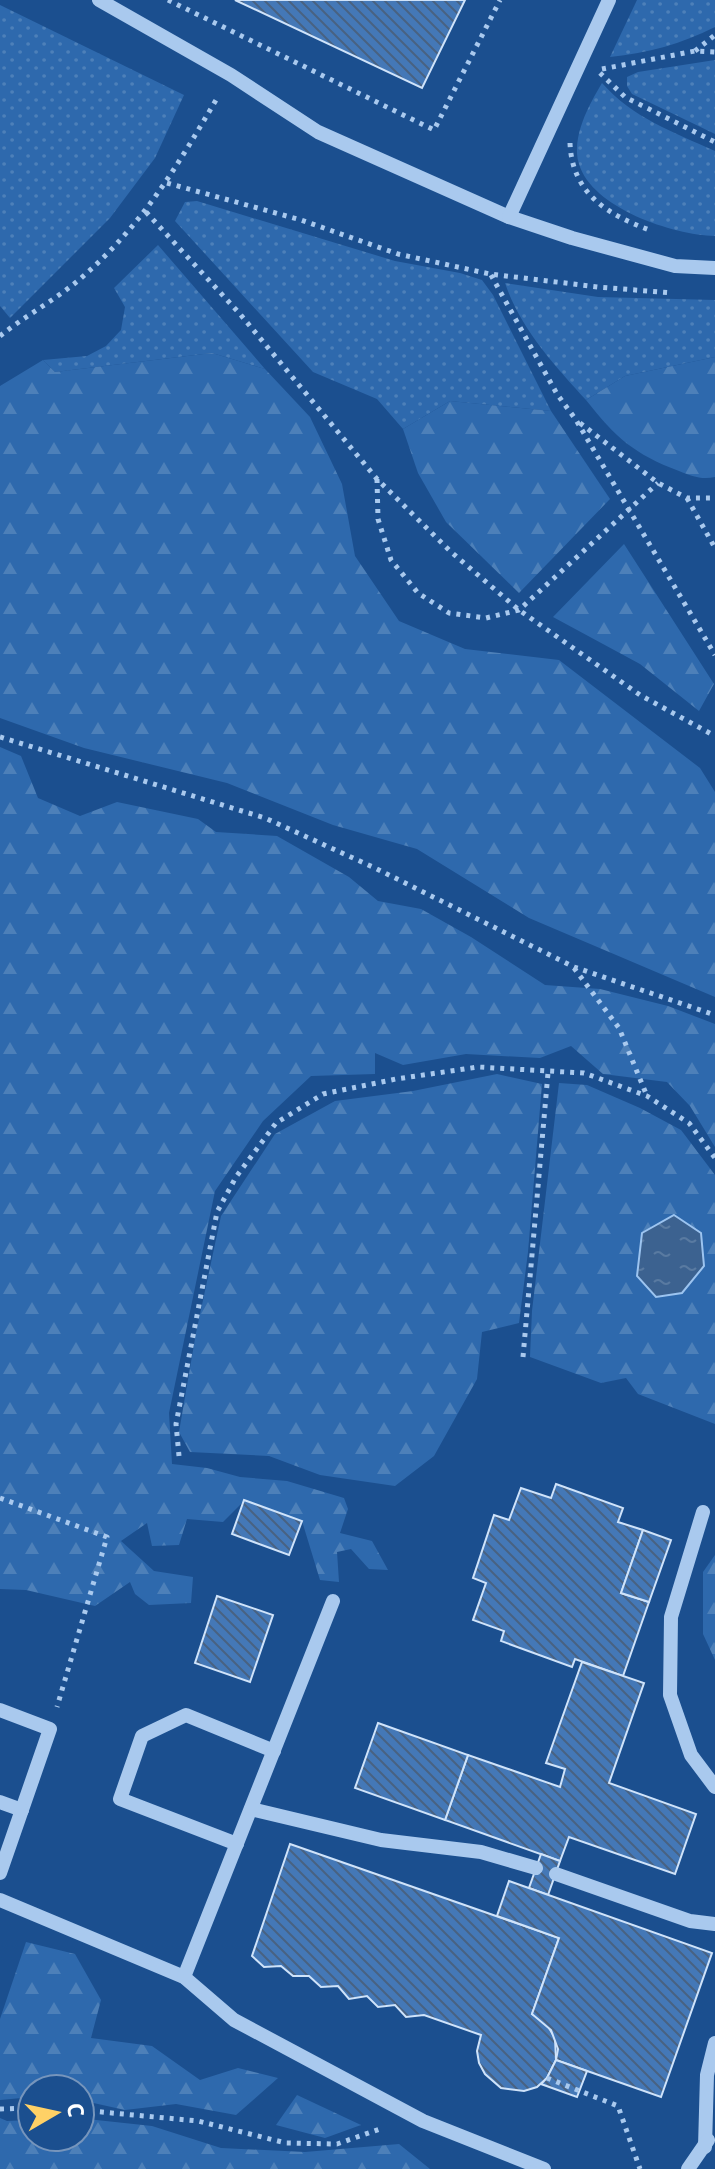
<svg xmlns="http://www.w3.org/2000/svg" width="715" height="2169" viewBox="0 0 715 2169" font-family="'Open Sans',sans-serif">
  <defs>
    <pattern id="grass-dots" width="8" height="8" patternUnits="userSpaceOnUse" patternTransform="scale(2)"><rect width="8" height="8" fill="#2e69ad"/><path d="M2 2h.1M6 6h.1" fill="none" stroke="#4d80b9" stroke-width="1.8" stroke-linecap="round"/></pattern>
    <pattern id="forest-firs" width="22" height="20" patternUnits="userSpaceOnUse" patternTransform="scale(2)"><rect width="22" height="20" fill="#2e69ad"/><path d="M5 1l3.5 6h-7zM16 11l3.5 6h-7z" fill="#4d80b9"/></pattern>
    <pattern id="water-ripples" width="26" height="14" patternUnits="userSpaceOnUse" patternTransform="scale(2)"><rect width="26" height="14" fill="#3c6290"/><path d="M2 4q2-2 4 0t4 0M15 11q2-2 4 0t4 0" fill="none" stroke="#597aa1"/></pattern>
    <pattern id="building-back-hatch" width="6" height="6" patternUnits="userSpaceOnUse" patternTransform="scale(2)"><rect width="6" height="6" fill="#4478b7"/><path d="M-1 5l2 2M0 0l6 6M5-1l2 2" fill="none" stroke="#486282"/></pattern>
  </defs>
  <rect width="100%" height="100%" fill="#1b4f8f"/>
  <!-- grass -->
  <g fill="url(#grass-dots)">
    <path d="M637,0H715V27C681,44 648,53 610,57Z"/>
    <polygon points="0,5 184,95 155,158 110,218 10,318 0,306"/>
    <polygon points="715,60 715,134 632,94 627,86 627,77 638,72"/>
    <path d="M602,83C633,118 673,132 715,151V236C673,235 592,208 579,164C571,137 589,105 602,83Z"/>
    <polygon points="197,201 395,261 460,273 482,280 493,295 551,411 450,401 403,429 377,399 313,372 175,221 185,202"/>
    <polygon points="158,245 265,369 212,353 55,372 43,360 87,356 106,346 121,330 125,307 114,288"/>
    <path d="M505,283L598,297L715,300V357L625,376L586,400C555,366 520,328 505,283Z"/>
  </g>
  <!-- forest -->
  <g fill="url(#forest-firs)">
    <polygon points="212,353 265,369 310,417 342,484 355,556 399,621 465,649 559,660 700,768 715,792 715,997 529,918 417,849 333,825 227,783 84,748 0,718 0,386 43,360 55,372"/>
    <path d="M715,357V477C701,480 692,476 679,471C634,454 616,438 586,400L625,376Z"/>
    <polygon points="450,401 551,411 610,499 519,593 446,522 418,473 403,429"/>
    <polygon points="624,544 714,684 699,711 640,664 553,617"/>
    <polygon points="0,747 21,756 38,798 80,816 117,802 198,819 216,832 277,836 349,877 378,901 421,909 471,937 545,985 600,989 668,1006 715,1024 715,1147 690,1106 667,1082 603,1074 571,1046 540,1058 466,1054 403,1065 375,1053 375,1074 311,1076 263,1121 215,1191 169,1413 172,1464 207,1468 240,1477 287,1481 344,1498 348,1509 340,1533 372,1541 388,1570 369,1569 351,1549 337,1552 339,1582 320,1580 302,1521 245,1500 223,1522 187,1519 179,1545 152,1546 147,1523 121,1541 154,1571 193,1577 191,1603 149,1605 135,1594 130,1582 95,1606 26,1590 0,1589"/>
    <polygon points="497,1074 542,1084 528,1252 519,1323 482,1332 477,1379 434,1456 395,1486 320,1475 269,1456 190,1452 179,1432 196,1333 221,1216 275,1134 335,1101 413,1091"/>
    <polygon points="559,1083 587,1085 640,1108 681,1130 715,1175 715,1424 638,1394 626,1378 601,1383 530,1357 532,1311"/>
    <polygon points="715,1555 715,1660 703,1634 703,1572"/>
    <polygon points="26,1942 75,1954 101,2000 91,2038 152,2046 200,2080 238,2068 278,2078 236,2115 176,2104 125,2110 80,2100 80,2089 32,2089 32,2097 0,2100 0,2019"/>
    <polygon points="297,2095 361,2125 325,2138 276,2125"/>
    <polygon points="0,2118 7,2121 32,2120 32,2137 80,2137 80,2119 87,2119 152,2126 221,2148 305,2152 399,2144 430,2169 0,2169"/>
  </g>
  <!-- water -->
  <polygon fill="url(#water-ripples)" stroke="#9cc4f0" stroke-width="2" points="674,1215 701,1233 704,1266 682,1293 656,1297 637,1276 642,1233"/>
  <!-- building -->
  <g fill="url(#building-back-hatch)" stroke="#cfe3fa" stroke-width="2">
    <polygon points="235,0 465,0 422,88"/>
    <polygon points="556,1484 623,1508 618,1522 643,1530 621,1593 649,1602 623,1676 575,1659 572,1667 501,1641 504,1631 473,1620 486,1583 473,1578 494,1515 509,1520 521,1488 551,1498"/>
    <polygon points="244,1500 302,1521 289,1555 232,1534"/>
    <polygon points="643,1530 671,1540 649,1602 621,1593"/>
    <polygon points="217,1596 273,1615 250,1682 195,1663"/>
    <polygon points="582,1662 644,1683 609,1783 696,1814 675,1874 569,1837 560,1861 445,1820 468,1755 560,1787 565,1769 546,1763"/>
    <polygon points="378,1723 468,1755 445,1820 355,1788"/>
    <polygon points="290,1844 559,1938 532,2014 546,2023 555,2038 556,2060 547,2078 537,2087 524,2091 501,2088 485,2074 479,2063 477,2051 481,2035 424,2015 406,2017 395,2005 378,2007 367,1996 349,1999 338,1986 321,1987 309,1976 293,1976 281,1966 264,1967 252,1956"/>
    <polygon points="541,1854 560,1861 548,1895 529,1888"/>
    <polygon points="509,1881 712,1953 661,2097 556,2060 558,2049 551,2030 532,2014 559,1938 497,1916"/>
    <polygon points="556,2060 587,2071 577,2097 541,2084 547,2078"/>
  </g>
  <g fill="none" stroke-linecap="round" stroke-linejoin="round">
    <!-- path -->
    <g stroke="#a9c9ee" stroke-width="5" stroke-dasharray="4 6" stroke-linecap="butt">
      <polyline points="168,0 434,130 500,0"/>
      <polyline points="695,51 715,35"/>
      <polyline points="602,69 695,51 715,52"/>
      <polyline points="600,73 625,97 715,142"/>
      <path d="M570,143C572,194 608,215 652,231"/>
      <polyline points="167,183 301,220 398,254 490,274 598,287 672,293"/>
      <polyline points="146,212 240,314 377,479 450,551 519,610 640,695 715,736"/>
      <polyline points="491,275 557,394 576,420 715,655"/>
      <path d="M0,336C25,316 55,300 80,279C144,224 177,166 219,95"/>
      <polyline points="580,423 658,483 687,498 715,498"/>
      <polyline points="377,479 378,519 391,560 418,593 449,613 486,618 519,610 658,483"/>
      <polyline points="687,498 715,548"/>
      <polyline points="0,737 265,818 375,868 574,967 715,1015"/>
      <polyline points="574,968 619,1028 647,1096"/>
      <polyline points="523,1357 548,1073"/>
      <polyline points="179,1456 176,1424 217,1212 236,1177 276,1123 323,1094 396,1079 478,1067 584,1073 647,1096 689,1123 715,1158"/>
      <polyline points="0,1498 107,1537 57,1707"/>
      <polyline points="547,2078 618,2106 640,2169"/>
      <polyline points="0,2109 32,2108"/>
      <polyline points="80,2110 198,2121 286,2143 337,2144 383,2128"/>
    </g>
    <!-- minor -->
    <g stroke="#a9c9ee" stroke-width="14">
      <polyline points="99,0 231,75 318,132 509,217 572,238 675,266 715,268"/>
      <polyline points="509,217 609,0"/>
      <polyline points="703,1512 671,1617 670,1695 691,1755 715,1787"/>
      <polyline points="0,1710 50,1729 0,1873"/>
      <polyline points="0,1802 22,1810"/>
      <polyline points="251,1809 381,1840 481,1852 536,1868"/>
      <polyline points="237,1844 120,1799 142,1736 186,1715 274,1751"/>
      <polyline points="556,1874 690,1921 715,1924"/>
      <polyline points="0,1900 184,1977 234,2020 423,2121 544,2169"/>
      <polyline points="184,1977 333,1601"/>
      <polyline points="705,2147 707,2075 715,2043"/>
      <polyline points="688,2169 708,2140"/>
    </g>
  </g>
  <!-- north arrow -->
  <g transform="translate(56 2113) rotate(81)"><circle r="38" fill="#1b4f8f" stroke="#7695bc" stroke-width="2"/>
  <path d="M0-6L14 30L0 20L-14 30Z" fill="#ffd166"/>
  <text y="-12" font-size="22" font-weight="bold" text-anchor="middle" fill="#ffffff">С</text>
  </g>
</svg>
